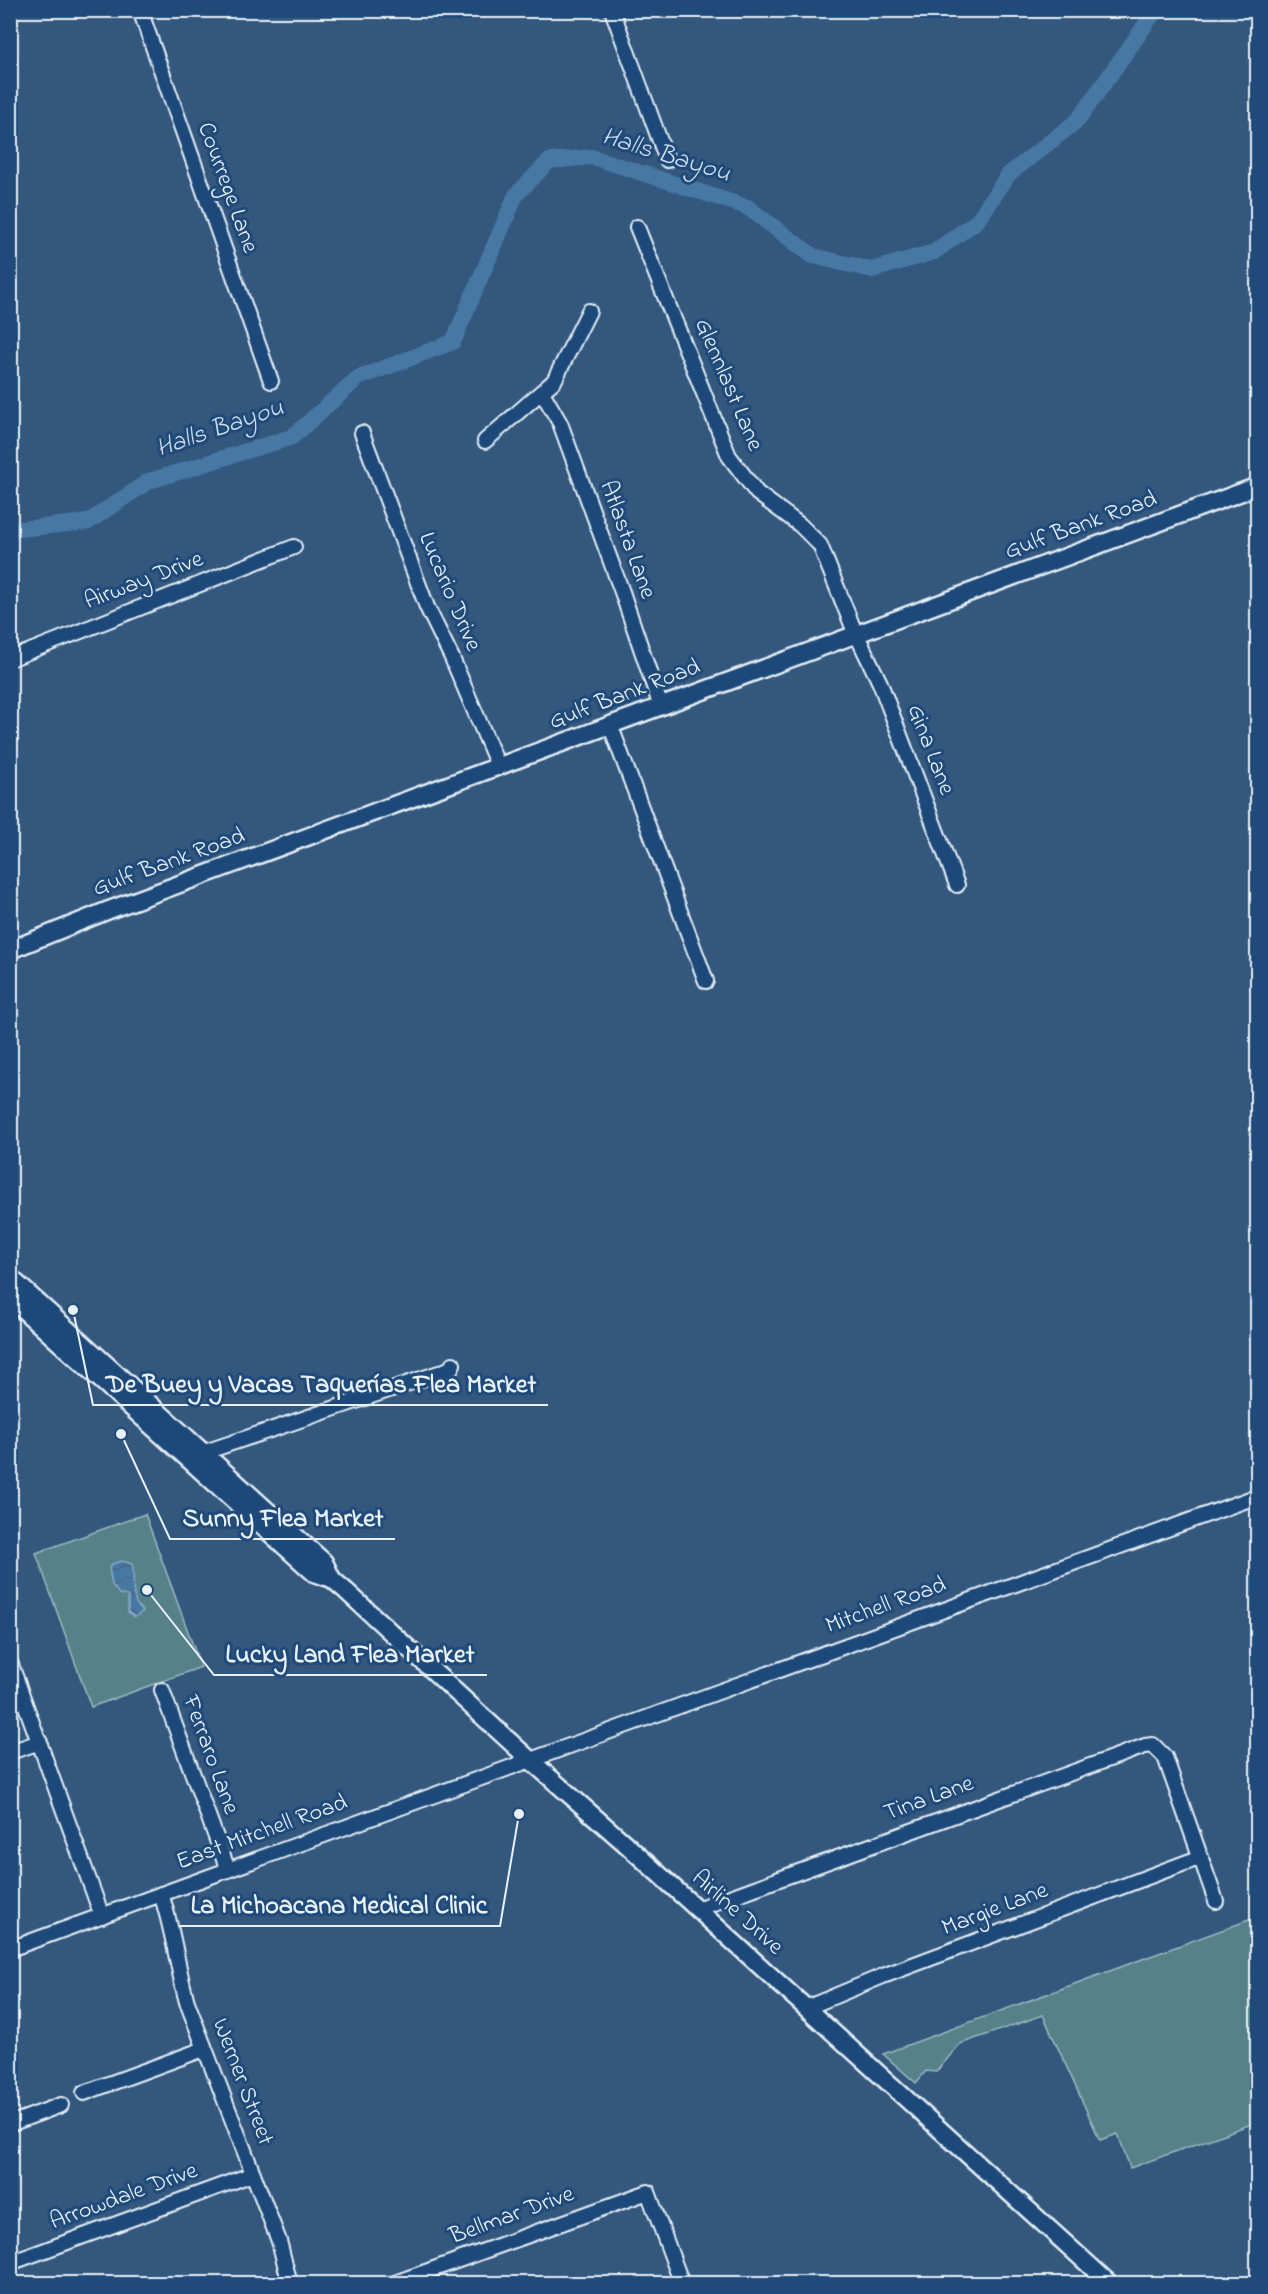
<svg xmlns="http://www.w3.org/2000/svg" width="1268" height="2294" viewBox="0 0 1268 2294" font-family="'Indie Flower',sans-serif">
  <defs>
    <pattern id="water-waves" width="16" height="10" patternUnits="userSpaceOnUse" patternTransform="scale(1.5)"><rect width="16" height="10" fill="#4678a3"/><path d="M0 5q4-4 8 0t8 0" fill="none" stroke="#46627b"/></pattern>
  </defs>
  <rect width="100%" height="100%" fill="#33577d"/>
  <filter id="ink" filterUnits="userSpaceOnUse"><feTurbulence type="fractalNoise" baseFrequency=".0167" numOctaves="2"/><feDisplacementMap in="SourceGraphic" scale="12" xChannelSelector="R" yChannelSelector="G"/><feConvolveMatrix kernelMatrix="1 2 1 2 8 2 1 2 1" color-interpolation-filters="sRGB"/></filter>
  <g filter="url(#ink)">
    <!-- green -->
    <g fill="#578189" stroke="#a0b9c0" stroke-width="1.5">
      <polygon points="145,1514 201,1667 91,1707 36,1553"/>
      <polygon points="1257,1917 1257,2122 1130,2168 1118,2134 1100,2140 1043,2015 960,2044 936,2072 926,2071 916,2083 883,2054"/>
    </g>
    <!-- water -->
    <path fill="url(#water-waves)" stroke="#87a8c5" stroke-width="1.5" d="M122,1561L132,1564C136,1578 128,1602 143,1611L135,1617L128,1612V1596L119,1594L112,1585L109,1568L112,1564Z"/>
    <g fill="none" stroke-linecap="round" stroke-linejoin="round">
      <!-- river -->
      <polyline stroke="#4678a3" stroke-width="16" points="10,530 88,522 149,481 292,437 358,378 453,342 516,195 549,161 592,157 747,207 813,256 872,270 934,252 977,221 1009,174 1078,120 1156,10"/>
      <!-- minor casing -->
      <g stroke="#e8f1f8" stroke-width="18">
        <g id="minor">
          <polyline points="140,10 271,381"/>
          <polyline points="612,10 667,160"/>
          <polyline points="637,227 729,456 757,493 800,525 820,545 852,625 880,683 957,885"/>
          <polyline points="542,392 560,423 622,592 661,707"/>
          <polyline points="362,433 427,607 452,658 499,768"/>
          <polyline points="485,441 554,381 589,311"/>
          <polyline points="10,659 294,547"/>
          <polyline points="611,727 706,981"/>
          <polyline points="205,1452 442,1372 451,1368 453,1364"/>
          <polyline points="10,1662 102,1916"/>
          <polyline points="162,1690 228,1870"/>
          <polyline points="10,1752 40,1742"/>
          <path d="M161,1894C173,1929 177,1966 187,2002L279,2241L290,2284"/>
          <polyline points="697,1909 1145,1746 1153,1745 1165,1757 1216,1901"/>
          <polyline points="10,1949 1258,1496"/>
          <polyline points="806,2008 883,1976 1201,1857"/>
          <polyline points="84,2093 204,2049"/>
          <polyline points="10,2124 61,2105"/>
          <polyline points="10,2263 253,2174"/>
          <polyline points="392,2284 648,2192 682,2284"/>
        </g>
      </g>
      <!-- major casing -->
      <g stroke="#e8f1f8" stroke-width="21">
        <g id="major">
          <polyline points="10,950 109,910 1258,486"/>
          <polyline points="10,1277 324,1562 332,1579"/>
          <polyline points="10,1298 314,1573 332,1579 346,1591 530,1760 629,1847 1110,2284"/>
        </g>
      </g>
      <!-- minor -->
      <use href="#minor" stroke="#1f4a7a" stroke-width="14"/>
      <!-- major -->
      <use href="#major" stroke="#1f4a7a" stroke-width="16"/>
    </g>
  </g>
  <g text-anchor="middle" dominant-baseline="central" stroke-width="6" stroke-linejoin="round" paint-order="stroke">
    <!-- street labels -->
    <g font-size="24" fill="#e8f1f8" stroke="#1f4a7a">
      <text transform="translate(227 188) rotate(70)">Courrege Lane</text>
      <text transform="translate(728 385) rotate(67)">Glennlast Lane</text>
      <text transform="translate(1081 526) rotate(-20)">Gulf Bank Road</text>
      <text transform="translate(627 540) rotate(70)">Atlasta Lane</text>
      <text transform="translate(144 581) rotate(-21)">Airway Drive</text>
      <text transform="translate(449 592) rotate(67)">Lucario Drive</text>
      <text transform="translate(625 695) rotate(-21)">Gulf Bank Road</text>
      <text transform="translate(930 750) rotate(69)">Gina Lane</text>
      <text transform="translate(169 863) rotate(-20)">Gulf Bank Road</text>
      <text transform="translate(886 1606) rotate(-20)">Mitchell Road</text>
      <text transform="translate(210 1755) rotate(70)">Ferraro Lane</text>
      <text transform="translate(929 1799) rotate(-20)">Tina Lane</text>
      <text transform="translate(262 1833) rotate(-20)">East Mitchell Road</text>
      <text transform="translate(995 1910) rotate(-21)">Margie Lane</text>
      <text transform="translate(737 1913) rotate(42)">Airline Drive</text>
      <text transform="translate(242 2082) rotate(69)">Werner Street</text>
      <text transform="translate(124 2197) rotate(-20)">Arrowdale Drive</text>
      <text transform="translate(512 2216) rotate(-20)">Bellmar Drive</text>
    </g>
    <!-- water labels -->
    <g font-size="26" font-style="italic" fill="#d0dfeb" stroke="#1f4a7a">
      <text transform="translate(666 156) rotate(17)">Halls Bayou</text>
      <text transform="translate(220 429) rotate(-19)">Halls Bayou</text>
    </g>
  </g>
  <!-- callouts -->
  <path fill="none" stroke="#e8f1f8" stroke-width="2" d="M73 1310L93 1405H548M121 1434L170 1539H395M147 1590L214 1675H487M519 1814L500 1926H179"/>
  <g fill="#e8f1f8" stroke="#1f4a7a" stroke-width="2">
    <circle cx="73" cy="1310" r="6"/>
    <circle cx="121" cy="1434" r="6"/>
    <circle cx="147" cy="1590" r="6"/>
    <circle cx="519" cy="1814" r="6"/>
  </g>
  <g font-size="26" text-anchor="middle" font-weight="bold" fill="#e8f1f8" stroke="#1f4a7a" stroke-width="6" stroke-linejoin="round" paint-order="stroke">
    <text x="321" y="1392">De Buey y Vacas Taquerías Flea Market</text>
    <text x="283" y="1526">Sunny Flea Market</text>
    <text x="350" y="1662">Lucky Land Flea Market</text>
    <text x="339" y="1913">La Michoacana Medical Clinic</text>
  </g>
  <!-- margin -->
  <rect width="1268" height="2294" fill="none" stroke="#1f4a7a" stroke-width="36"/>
  <rect x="18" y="18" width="1232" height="2258" fill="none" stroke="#e8f1f8" stroke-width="2" filter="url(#ink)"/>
</svg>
